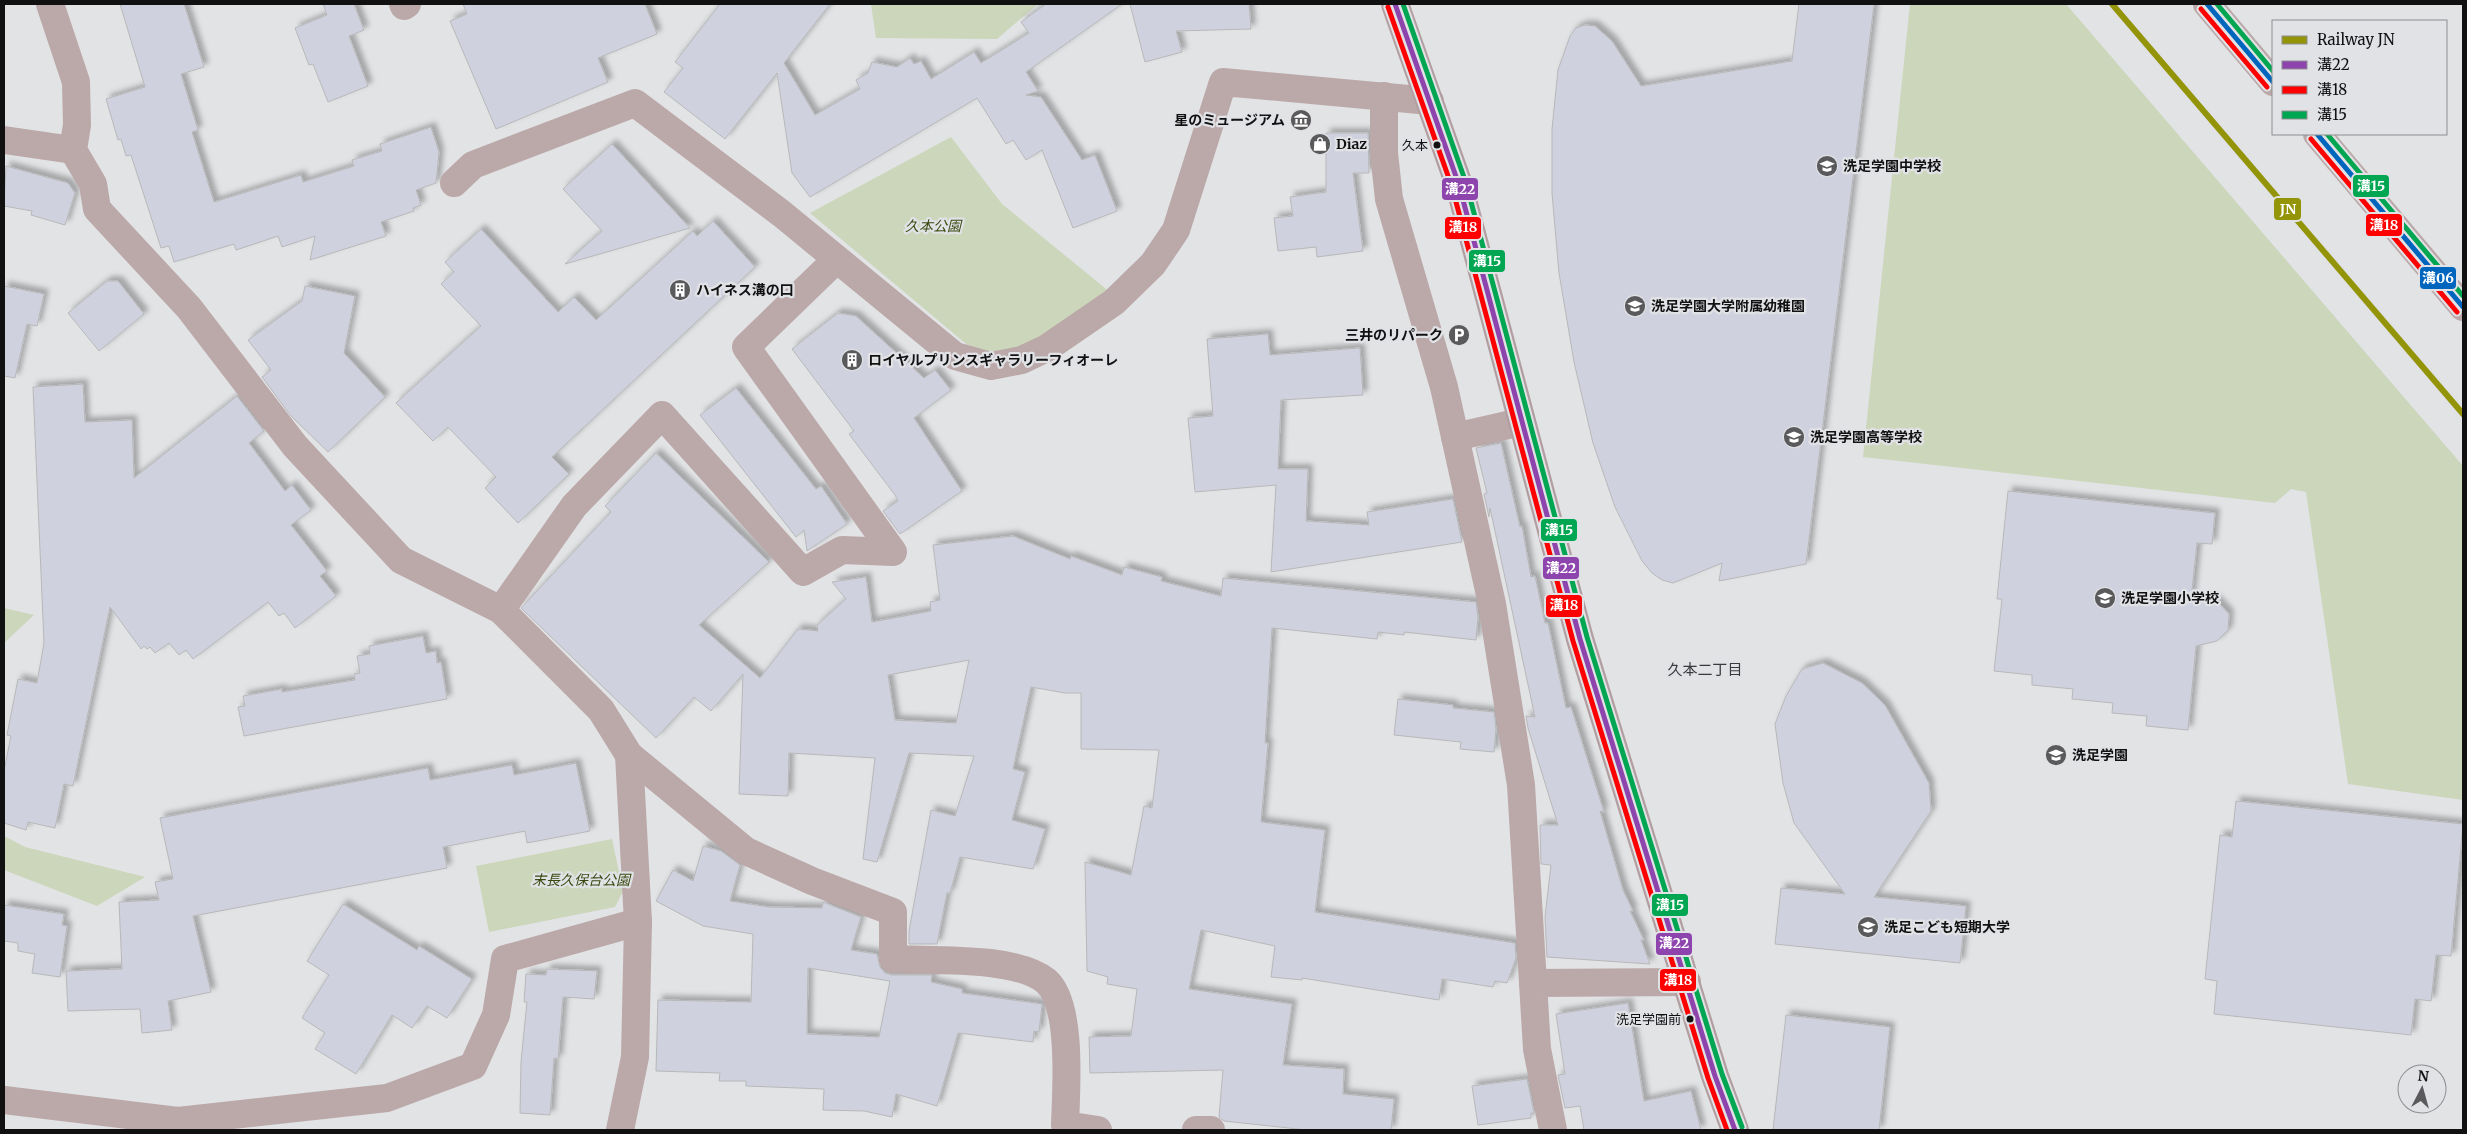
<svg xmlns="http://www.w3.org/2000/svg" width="2467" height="1134" viewBox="0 0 2467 1134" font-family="Merriweather,'Noto Sans JP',serif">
  <defs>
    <filter id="shadow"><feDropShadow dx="4.5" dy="-4.5" stdDeviation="2.5" flood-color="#0004"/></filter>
  </defs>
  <rect width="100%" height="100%" fill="#e2e3e5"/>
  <!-- green -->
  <g fill="#cbd6bb">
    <polygon points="871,4 1038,4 997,39 876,38"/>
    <polygon points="1910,4 2066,4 2463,466 2463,800 2348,784 2306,492 2291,489 2275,503 1863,457"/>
    <polygon points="951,137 1002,204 1111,293 1008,357 977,353 810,213"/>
    <polygon points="4,608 34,615 4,643"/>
    <polygon points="4,836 25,847 145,877 97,906 4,870"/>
    <polygon points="612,839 623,891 615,907 489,932 476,866"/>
  </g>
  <!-- building -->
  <g fill="#d0d1de" stroke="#b8b8ba" fill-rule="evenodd" filter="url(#shadow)">
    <polygon points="120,4 184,4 204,67 181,74 198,130 192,132 214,202 301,175 303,182 354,166 352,160 382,151 380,144 431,127 439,152 436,183 416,190 421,205 413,208 414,211 381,222 386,236 310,260 315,236 282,247 278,236 236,250 234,244 174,262 169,246 161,248 131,155 126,156 121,139 118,140 106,99 145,87"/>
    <polygon points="323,4 354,4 364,30 349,36 368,86 328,102 313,64 309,65 295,28 327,15"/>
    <polygon points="463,4 645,4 657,34 598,58 608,82 496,129 450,21 467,14"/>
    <polygon points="720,4 830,4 784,63 815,115 860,89 856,80 868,73 872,62 897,67 910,58 914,64 921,61 931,79 974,52 981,63 1029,33 1021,22 1046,4 1122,4 1026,72 1038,91 1026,95 1041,97 1082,160 1095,155 1117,211 1073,228 1042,150 1026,160 1013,140 1006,144 977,98 810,197 792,173 777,73 725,139 664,92 683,68 675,62"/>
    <polygon points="1130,4 1249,4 1251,29 1176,31 1182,52 1145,62"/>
    <polygon points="1799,4 1874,4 1806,564 1719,581 1722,563 1673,583 1662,580 1652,573 1642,561 1615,507 1593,443 1574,362 1559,273 1552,193 1552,129 1558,70 1570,36 1576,28 1585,25 1595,26 1612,41 1641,86 1792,61"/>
    <polygon points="1326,133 1368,133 1369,173 1353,173 1363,251 1317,257 1316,247 1278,251 1274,218 1293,216 1290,197 1326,192"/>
    <polygon points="612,144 690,228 565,264 602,231 563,189"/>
    <polygon points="6,166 68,183 75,193 65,225 31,215 32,211 4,206"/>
    <polygon points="713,221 755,267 552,457 569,474 518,523 485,488 496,477 448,427 433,441 396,403 481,326 441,284 454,272 445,262 481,229 558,312 574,297 596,320 693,231 697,236"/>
    <polygon points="107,281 118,281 144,314 99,351 68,313"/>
    <polygon points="4,286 44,294 37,326 27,324 15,378 4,376"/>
    <polygon points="305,286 355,296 344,353 385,397 328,452 291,416 262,377 271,370 248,340 302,301"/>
    <polygon points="838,313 856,316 924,378 935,370 951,390 914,418 962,491 900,534 883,511 898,501 895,495 849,434 854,431 792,349"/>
    <polygon points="1268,334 1270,355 1360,348 1363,395 1281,400 1278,469 1308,469 1306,521 1369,525 1367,512 1453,499 1462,542 1271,572 1276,485 1195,492 1188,418 1213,416 1207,339"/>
    <polygon points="83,384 85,422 132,420 134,478 237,396 264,431 249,443 285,491 292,485 311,510 291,525 327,571 320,576 336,596 295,628 284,613 279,616 268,602 193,659 186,650 179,655 169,643 155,653 150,647 147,649 144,646 141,649 110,607 73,786 64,784 55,828 28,822 26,830 4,823 4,771 11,736 7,735 18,679 37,683 44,643 33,387"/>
    <polygon points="736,388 816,489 821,486 847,524 807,551 804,530 796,537 700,415"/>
    <polygon points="1501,443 1520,527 1522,526 1531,577 1535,576 1545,623 1548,623 1566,708 1571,707 1604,812 1600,811 1623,890 1633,911 1630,911 1644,940 1641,940 1650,964 1547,957 1545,917 1551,865 1541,864 1540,825 1558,825 1528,728 1526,716 1535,717 1490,508 1489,517 1484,494 1487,493 1476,448"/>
    <path d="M656,453L769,562L699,625L760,678L798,629L818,631L817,625L846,599L832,582L866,577L872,622L931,611L930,602L940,600L933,545L1013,536L1070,559L1071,556L1122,575L1124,567L1162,577L1161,581L1221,596L1223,578L1476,602L1478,617L1476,640L1404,632V635L1378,632L1377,639L1272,628L1265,743H1268L1261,822L1325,830L1315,912L1515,943L1516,958L1507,983L1495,981L1493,987L1442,979L1439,1000L1302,978V980L1271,977L1275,946L1201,930L1189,989L1292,1004L1283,1065L1344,1069L1343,1094L1394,1099L1391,1130H1307L1224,1121L1219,1117L1223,1070L1090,1073L1089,1037L1131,1036L1137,989L1107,984L1108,977L1087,971L1085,862L1131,875L1144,806L1152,808L1159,750L1081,749V693H1065L1031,687L1013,769L1025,772L1012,820L1045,829L1033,869L960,857L950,893H947L937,944H909V931L931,810L955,816L974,756L909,753L877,862L863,859L875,758L789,753L788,796L739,794L743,674L711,711L694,697L656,738L521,608L611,512L605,506ZM969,660L956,723L895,720L888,675Z"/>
    <polygon points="2008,491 2215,513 2212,544 2197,543 2191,599 2216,600 2229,614 2228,630 2217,641 2196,646 2188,730 2146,726 2147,716 2112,713 2113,703 2072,699 2073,689 2032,685 2032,675 1994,671 2002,599 1997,599"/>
    <polygon points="423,636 426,653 436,651 437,663 441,662 447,699 244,736 238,707 245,706 243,696 282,689 282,692 355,680 354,674 360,673 357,656 370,654 369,646"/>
    <polygon points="1823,663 1862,683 1885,705 1929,783 1931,811 1874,897 1966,906 1960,963 1775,944 1781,888 1845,894 1794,823 1783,783 1775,724 1786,696 1802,669"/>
    <polygon points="1398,699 1453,705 1453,708 1494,712 1496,729 1494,752 1460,749 1461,742 1394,735"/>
    <polygon points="576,763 590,831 527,843 525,831 443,847 447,868 193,916 211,992 168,1001 172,1030 142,1033 140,1009 68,1011 66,971 122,969 119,902 159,900 155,882 173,879 160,818 428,768 430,780 512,765 514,775"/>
    <polygon points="2236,801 2463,824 2451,956 2436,955 2431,1001 2415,999 2411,1035 2214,1014 2217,981 2205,979 2220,835 2232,837"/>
    <path d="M703,846L721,851L740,865L730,901L769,907L822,908L823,902L861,917L851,950L877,954L880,967L885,973L892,975H932L931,982L962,989V993L1042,1004L1039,1032L1034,1031L1033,1042L958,1033L937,1106L896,1094L892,1117L864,1111L823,1110L824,1089L746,1086V1081H719L720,1073L656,1071L658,1000L751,1002L753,934L703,926L656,901L673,870L693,881ZM808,968L890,981L879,1037L807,1034Z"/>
    <polygon points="343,904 417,950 419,946 472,979 447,1018 427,1006 412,1028 392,1015 356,1074 315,1049 325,1033 302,1018 329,975 307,961"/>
    <polygon points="4,905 64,914 62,925 67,926 60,977 32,973 35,954 18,951 18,943 4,941"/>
    <polygon points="547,969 597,971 594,999 563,997 558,1059 554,1058 550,1115 520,1113 521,1062 527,1002 524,1002 526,974 546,975"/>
    <polygon points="1628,1003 1644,1101 1691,1091 1701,1130 1584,1130 1580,1106 1565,1108 1558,1075 1565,1074 1556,1014"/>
    <polygon points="1786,1015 1890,1027 1879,1130 1773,1130"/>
    <polygon points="1527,1079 1534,1113 1531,1113 1531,1118 1478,1125 1472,1086"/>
  </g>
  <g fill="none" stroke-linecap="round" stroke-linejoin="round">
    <!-- minor -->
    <g stroke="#bba8a9" stroke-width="28">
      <path d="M50,4L76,82L77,125L73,150L93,184L97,209L189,308L295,446L401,560L501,610L601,710L629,755L746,851L812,881L893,912V959C933,961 1015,956 1046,981C1073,1004 1066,1092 1065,1125L1098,1130"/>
      <polyline points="403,4 404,6 407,4"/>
      <polyline points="1384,96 1384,153 1389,199 1444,387 1492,604 1521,785 1533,983"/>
      <polyline points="4,140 73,150"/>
      <polyline points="454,183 473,165 635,103 782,214 955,356 991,366 1022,360 1047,348 1114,302 1153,264 1176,230 1223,82 1430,101"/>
      <polyline points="1455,437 1521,422"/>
      <polyline points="501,610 574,506 662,415 803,572 842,550 893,552 746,347 836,260"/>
      <polyline points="4,1100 178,1121 387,1098 473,1066 496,1015 505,959 638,922"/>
      <polyline points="620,1130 635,1057 638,922 629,755"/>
      <polyline points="1196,1130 1211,1130"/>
      <polyline points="1553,1130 1537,1049 1533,983 1687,982"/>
    </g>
    <!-- tertiary -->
    <g stroke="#bba8a9" stroke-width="28">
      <polyline points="2207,4 2273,82"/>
      <polyline points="2317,134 2463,307"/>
    </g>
    <!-- primary -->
    <polyline stroke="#b29ea0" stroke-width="28" points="1395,4 1459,185 1580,639 1715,1076 1735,1130"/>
    <!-- bus-1 casing -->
    <g stroke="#e1e2e6" stroke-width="9">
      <polyline id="bus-1" points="1395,4 1459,185 1580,639 1715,1076 1735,1130"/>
    </g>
    <!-- bus-2 casing -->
    <g stroke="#e1e2e6" stroke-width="9">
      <g id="bus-2">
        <polyline points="1388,7 1452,187 1573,641 1708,1078 1727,1130"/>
        <polyline points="2201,9 2267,87"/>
        <polyline points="2311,139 2457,312"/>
      </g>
    </g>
    <!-- bus-3 casing -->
    <g stroke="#e1e2e6" stroke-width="9">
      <g id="bus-3">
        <polyline points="1403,4 1466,183 1587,637 1722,1074 1742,1127"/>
        <polyline points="2217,4 2273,71"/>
        <polyline points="2327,134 2463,296"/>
      </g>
    </g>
    <!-- bus-4 casing -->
    <g stroke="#e1e2e6" stroke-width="9">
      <g id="bus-4">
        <polyline points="2207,4 2273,82"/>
        <polyline points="2317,134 2463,307"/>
      </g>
    </g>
    <!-- bus-1 -->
    <use href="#bus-1" stroke="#8e44ad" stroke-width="5"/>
    <!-- bus-2 -->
    <use href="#bus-2" stroke="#f00" stroke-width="5"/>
    <!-- bus-3 -->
    <use href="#bus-3" stroke="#00a651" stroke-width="5"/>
    <!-- bus-4 -->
    <use href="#bus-4" stroke="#0065bd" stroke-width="5"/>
    <!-- rail-1 casing -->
    <g stroke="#e1e2e6" stroke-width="10">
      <polyline id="rail-1" points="2112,4 2463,414"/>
    </g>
    <!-- rail-1 -->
    <use href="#rail-1" stroke="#949408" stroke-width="6"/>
  </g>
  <!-- icons -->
  <defs>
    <g id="museum-disc" transform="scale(1.125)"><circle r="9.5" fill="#5a5a5c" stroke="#e1e2e6"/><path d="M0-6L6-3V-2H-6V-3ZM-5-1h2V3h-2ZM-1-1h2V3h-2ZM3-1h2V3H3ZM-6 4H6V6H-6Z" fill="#fff"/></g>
    <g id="shop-disc" transform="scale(1.125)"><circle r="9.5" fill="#5a5a5c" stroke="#e1e2e6"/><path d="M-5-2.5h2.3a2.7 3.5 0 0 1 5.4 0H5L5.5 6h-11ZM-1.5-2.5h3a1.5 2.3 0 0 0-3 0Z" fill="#fff"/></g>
    <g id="school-disc" transform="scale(1.125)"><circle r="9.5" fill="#5a5a5c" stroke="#e1e2e6"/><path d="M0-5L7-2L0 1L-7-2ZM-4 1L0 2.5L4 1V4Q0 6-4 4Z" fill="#fff"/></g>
    <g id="building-disc" transform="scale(1.125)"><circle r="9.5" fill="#5a5a5c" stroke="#e1e2e6"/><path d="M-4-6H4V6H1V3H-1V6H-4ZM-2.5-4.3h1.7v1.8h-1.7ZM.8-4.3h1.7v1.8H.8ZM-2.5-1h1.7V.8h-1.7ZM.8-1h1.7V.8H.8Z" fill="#fff"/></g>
    <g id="parking-disc" transform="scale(1.125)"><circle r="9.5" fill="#5a5a5c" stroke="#e1e2e6"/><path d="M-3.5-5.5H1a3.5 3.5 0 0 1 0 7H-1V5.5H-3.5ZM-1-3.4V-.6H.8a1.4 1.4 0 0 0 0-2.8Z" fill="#fff"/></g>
    <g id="university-disc" transform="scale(1.125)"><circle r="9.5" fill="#5a5a5c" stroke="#e1e2e6"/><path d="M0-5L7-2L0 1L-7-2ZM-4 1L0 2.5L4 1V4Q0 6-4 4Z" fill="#fff"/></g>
  </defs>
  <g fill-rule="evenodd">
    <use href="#museum-disc" x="1301" y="120"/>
    <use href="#shop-disc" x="1320" y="144"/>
    <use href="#school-disc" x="1827" y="166"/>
    <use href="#building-disc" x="680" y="290"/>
    <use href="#school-disc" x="1635" y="306"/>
    <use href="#parking-disc" x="1459" y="335"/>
    <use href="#building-disc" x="852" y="360"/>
    <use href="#school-disc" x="1794" y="437"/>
    <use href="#school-disc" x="2105" y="598"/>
    <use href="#university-disc" x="2056" y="755"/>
    <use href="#university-disc" x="1868" y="927"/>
  </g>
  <!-- markers -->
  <g fill="#111112" stroke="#e1e2e6" stroke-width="2">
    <circle cx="1437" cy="145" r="4.5"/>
    <circle cx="1690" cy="1019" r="4.5"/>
  </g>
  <g text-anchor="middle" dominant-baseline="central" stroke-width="4.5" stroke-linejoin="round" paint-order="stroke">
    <!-- bus labels -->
    <g font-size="13" fill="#111112" stroke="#e1e2e6" text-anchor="end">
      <text x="1428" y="145">久本</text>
      <text x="1681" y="1019">洗足学園前</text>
    </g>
    <!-- poi labels -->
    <g font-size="14" font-weight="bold" fill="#111112" stroke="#e1e2e6" text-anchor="start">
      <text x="1285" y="120" text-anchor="end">星のミュージアム</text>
      <text x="1336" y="144">Diaz</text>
      <text x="1843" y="166">洗足学園中学校</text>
      <text x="696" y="290">ハイネス溝の口</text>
      <text x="1651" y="306">洗足学園大学附属幼稚園</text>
      <text x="1443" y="335" text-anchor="end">三井のリパーク</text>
      <text x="868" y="360">ロイヤルプリンスギャラリーフィオーレ</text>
      <text x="1810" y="437">洗足学園高等学校</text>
      <text x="2121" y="598">洗足学園小学校</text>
      <text x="2072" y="755">洗足学園</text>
      <text x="1884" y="927">洗足こども短期大学</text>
    </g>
    <!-- park labels -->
    <g font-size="14" font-style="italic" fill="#3a490f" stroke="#e1e2e6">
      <text x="933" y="226">久本公園</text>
      <text x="581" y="880">末長久保台公園</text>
    </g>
    <!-- neighbourhood labels -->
    <g font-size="15" fill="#393a3d" stroke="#e1e2e6">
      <text x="1705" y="669">久本二丁目</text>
    </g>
  </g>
  <g stroke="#e1e2e6" stroke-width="2">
    <rect x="2352" y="174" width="38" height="24" rx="5" fill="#00a651"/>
    <rect x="1441" y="177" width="38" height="24" rx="5" fill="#8e44ad"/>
    <rect x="2273" y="197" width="29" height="24" rx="5" fill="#949408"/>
    <rect x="2365" y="213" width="38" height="24" rx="5" fill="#f00"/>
    <rect x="1444" y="216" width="38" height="24" rx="5" fill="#f00"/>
    <rect x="1468" y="249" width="38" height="24" rx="5" fill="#00a651"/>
    <rect x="2419" y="266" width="38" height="24" rx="5" fill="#0065bd"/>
    <rect x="1540" y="518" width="38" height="24" rx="5" fill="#00a651"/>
    <rect x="1542" y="556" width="38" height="24" rx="5" fill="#8e44ad"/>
    <rect x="1545" y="594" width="38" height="24" rx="5" fill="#f00"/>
    <rect x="1651" y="893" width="38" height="24" rx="5" fill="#00a651"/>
    <rect x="1655" y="932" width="38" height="24" rx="5" fill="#8e44ad"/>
    <rect x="1659" y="968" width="38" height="24" rx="5" fill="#f00"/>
  </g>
  <g font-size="14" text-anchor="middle" font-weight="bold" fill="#fff">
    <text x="2371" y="191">溝15</text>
    <text x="1460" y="194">溝22</text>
    <text x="2288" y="214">JN</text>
    <text x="2384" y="230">溝18</text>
    <text x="1463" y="232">溝18</text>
    <text x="1487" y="266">溝15</text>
    <text x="2438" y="283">溝06</text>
    <text x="1559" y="535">溝15</text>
    <text x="1561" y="573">溝22</text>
    <text x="1564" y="610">溝18</text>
    <text x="1670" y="910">溝15</text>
    <text x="1674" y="948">溝22</text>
    <text x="1678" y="985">溝18</text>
  </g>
  <!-- border -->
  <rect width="2467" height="1134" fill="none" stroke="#111112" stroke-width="10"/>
  <!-- legend -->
  <rect x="2272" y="20" width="175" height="115" fill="#e1e2e6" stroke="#8e8e91"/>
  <rect x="2282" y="36" width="25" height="8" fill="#949408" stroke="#8e8e91"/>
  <text x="2317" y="45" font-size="15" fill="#111112">Railway JN</text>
  <rect x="2282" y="61" width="25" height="8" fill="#8e44ad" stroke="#8e8e91"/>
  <text x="2317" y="70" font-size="15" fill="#111112">溝22</text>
  <rect x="2282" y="86" width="25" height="8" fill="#ff0000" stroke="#8e8e91"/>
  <text x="2317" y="95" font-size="15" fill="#111112">溝18</text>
  <rect x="2282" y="111" width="25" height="8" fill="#00a651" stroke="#8e8e91"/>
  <text x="2317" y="120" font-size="15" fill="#111112">溝15</text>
  <!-- north arrow -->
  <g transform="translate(2422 1089) rotate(6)"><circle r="24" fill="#e1e2e6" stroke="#8e8e91"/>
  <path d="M0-4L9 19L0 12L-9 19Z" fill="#5a5a5c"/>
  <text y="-8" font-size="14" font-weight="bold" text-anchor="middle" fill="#111112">N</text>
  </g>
</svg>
